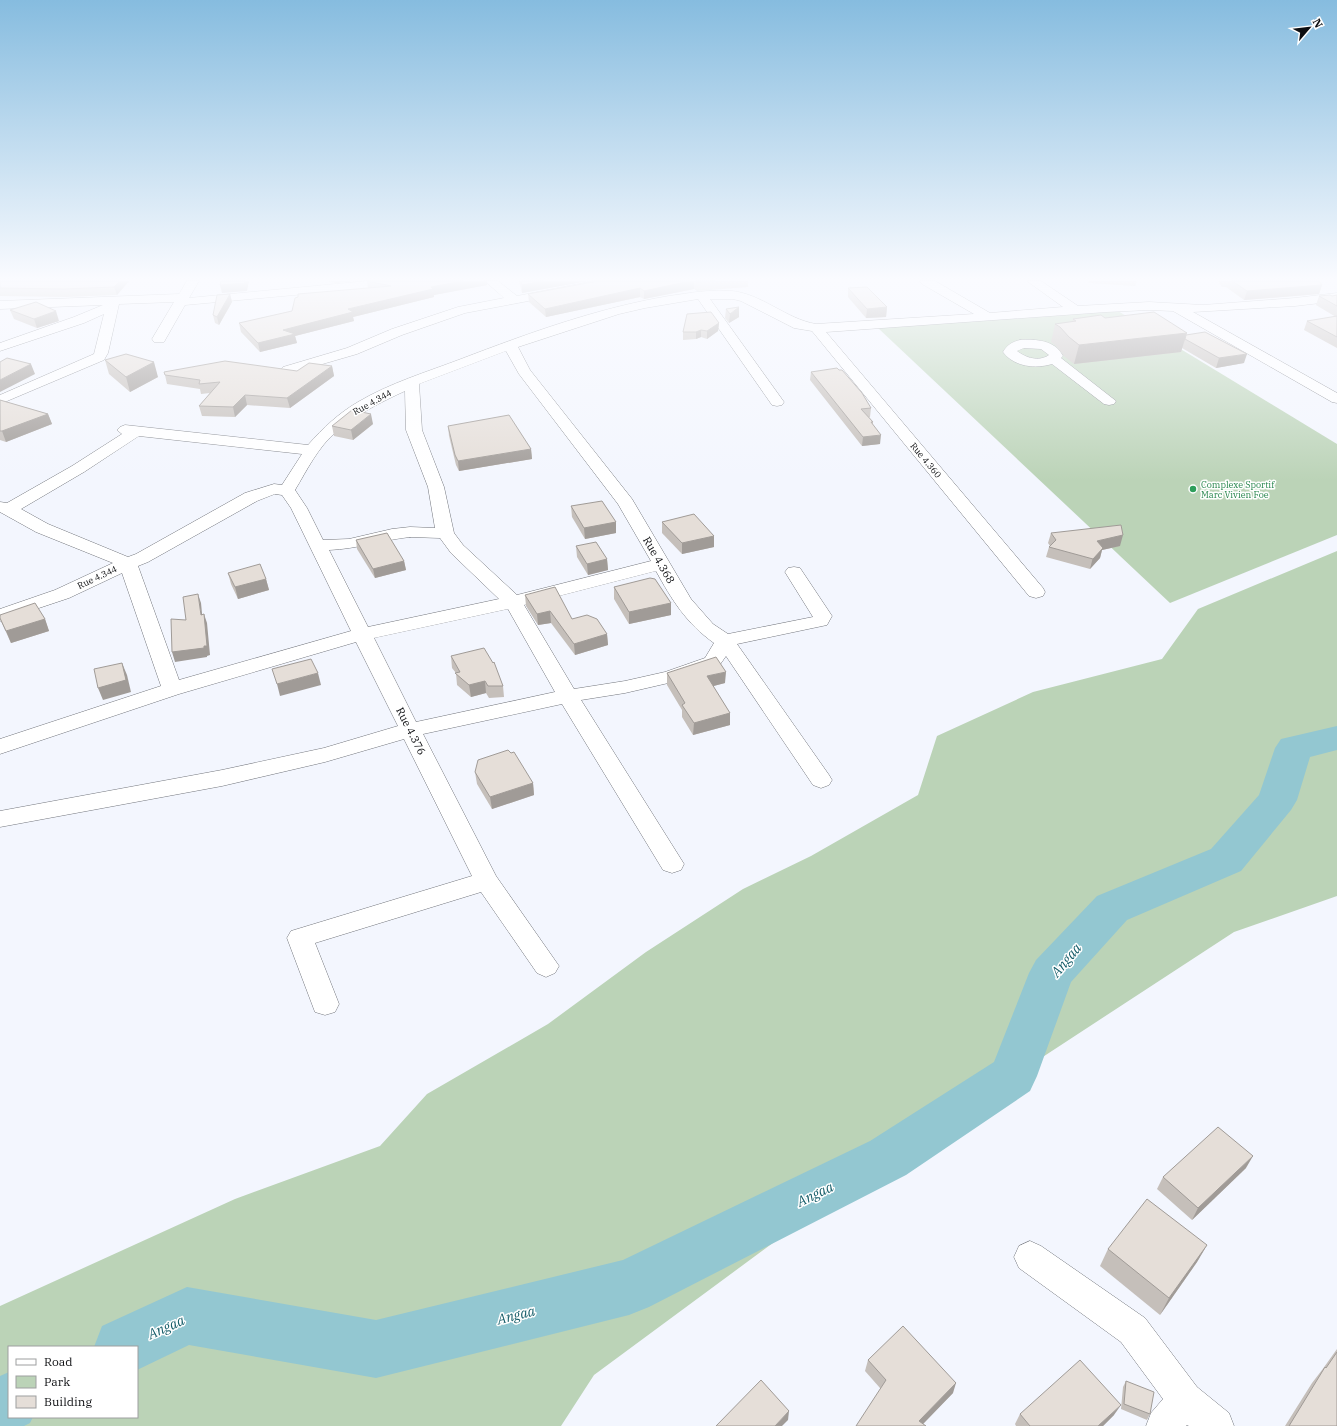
<svg xmlns="http://www.w3.org/2000/svg" width="1337" height="1426" viewBox="0 0 1337 1426" font-family="'IBM Plex Serif',serif">
  <rect width="100%" height="100%" fill="#f3f6fe"/>
  <!-- green -->
  <g fill="#bbd3b7" fill-rule="evenodd">
    <polygon points="1118,311 1337,444 1337,535 1170,603 878,328"/>
    <path d="M1337,551V896L1234,932L888,1158L594,1375L561,1426H0V1306L235,1199L380,1146L427,1094L548,1024L646,952L743,889L811,856L918,795L937,736L1033,692L1162,659L1198,609ZM9,1347H137V1417H9Z"/>
  </g>
  <g fill="none" stroke-linecap="round" stroke-linejoin="round">
    <!-- river -->
    <g fill="#93c7d1" fill-rule="evenodd">
      <polygon points="1337,726 1337,750 1310,757 1297,800 1291,810 1241,871 1127,920 1071,982 1037,1076 1030,1091 906,1175 649,1307 629,1315 376,1378 189,1345 137,1370 137,1347 94,1347 102,1326 187,1287 376,1320 623,1260 870,1141 994,1062 1029,973 1036,960 1097,896 1211,849 1259,795 1275,748 1281,739"/>
      <polygon points="9,1372 9,1417 33,1417 30,1423 24,1426 0,1426 0,1376"/>
    </g>
    <!-- minor casing -->
    <g stroke="#73767d" stroke-width="1">
      <g id="minor">
        <polygon points="187,281 199,281 189,298 367,281 409,281 407,284 403,285 185,305 164,342 154,342 152,339 174,302 119,304 108,353 104,360 0,404 0,395 94,354 104,314 84,323 0,351 0,343 74,317 103,305 0,309 0,301 179,294"/>
        <polygon points="485,281 498,281 517,296 594,281 619,281 617,284 613,285 465,313 402,335 357,354 288,374 283,373 281,370 283,367 347,348 392,329 458,307 504,298"/>
        <path d="M920,281H935L990,313L1063,307L1027,281H1041L1078,306L1149,302L1203,305L1295,298L1337,293V301L1295,306L1193,312L1337,393V403L1332,402L1173,311L1149,310L1106,312L826,332L1043,588L1045,592L1043,596L1036,598L1029,596L812,331L794,328L741,301L733,299H710L784,402L782,405L777,406L772,405L698,299L645,308L619,314L518,347L530,370L632,499L691,599L713,624L728,634L813,617L785,572L788,568L794,567L800,568L832,616L827,625L737,644L829,775L832,780L829,785L821,788L813,785L726,656L719,666L677,681L625,693L581,700L684,864L681,870L672,873L663,870L562,704L423,734L496,876L559,966L555,973L546,977L537,973L481,892L315,943L339,1004L335,1012L325,1015L315,1012L287,938L291,931L472,876L404,739L325,762L222,786L0,827V811L222,770L324,748L398,726L356,642L179,694L0,754V739L161,686L122,573L69,598L0,621V609L55,590L113,563L36,532L0,512V502L7,503L72,466L122,434L117,430L120,427L125,425L308,445C323,428 339,413 358,402C390,383 427,372 461,359C529,333 598,308 669,296C690,293 711,289 732,291C762,294 786,319 816,324L974,314L922,284ZM506,351L519,374L618,504L651,561L517,595L463,545L454,533L444,487L422,430L419,384ZM405,391L406,430L428,487L435,528L410,527L392,529L349,539L323,540L307,508L295,490C307,470 318,447 336,432C357,414 381,402 405,391ZM139,436L302,454L282,485L274,484L245,493L136,554L128,557L48,524L21,509L84,472ZM275,494L282,495L291,508L351,631L179,680L138,566L148,562L257,501ZM410,537L440,538L451,553L499,599L368,627L329,550C357,549 382,540 410,537ZM656,571C672,600 686,623 714,643L705,658L665,672L625,681L574,689L524,605ZM508,609L555,692L416,722L374,638Z"/>
        <path d="M1020,340C1036,339 1055,340 1063,356L1061,358L1116,401L1114,404L1109,405L1104,404L1052,364C1036,369 1014,367 1003,352C1007,345 1012,342 1020,340ZM1024,348L1041,349L1049,355C1039,362 1026,358 1017,351Z"/>
        <polygon points="1030,1241 1041,1246 1145,1318 1197,1387 1229,1413 1234,1426 1189,1426 1187,1425 1186,1426 1146,1426 1151,1413 1163,1399 1121,1342 1019,1268 1014,1257 1019,1246"/>
      </g>
    </g>
    <!-- minor -->
    <use href="#minor" fill="#fff" fill-rule="evenodd"/>
  </g>
  <!-- wall -->
  <g fill="#c5bfba">
    <polygon points="0,281 129,281 117,295 66,297 0,296"/>
    <polygon points="327,281 352,281 335,283"/>
    <polygon points="367,281 487,281 487,285 434,295 434,297 353,317 354,321 295,336 297,343 260,352 241,332 239,323 292,311 368,288"/>
    <polygon points="519,281 587,281 522,293"/>
    <polygon points="598,281 748,281 748,287 697,291 694,289 644,299 640,297 546,317 529,302 528,294"/>
    <polygon points="1088,281 1137,281 1135,286 1089,283"/>
    <polygon points="1218,281 1319,281 1322,285 1319,294 1244,300 1226,287 1222,287"/>
    <polygon points="848,288 887,307 886,317 866,318 848,297"/>
    <polygon points="230,294 232,302 219,325 215,323 213,315"/>
    <polygon points="1337,295 1337,348 1304,330 1307,321 1336,317 1316,305 1319,296 1332,296"/>
    <polygon points="726,309 739,317 729,323 725,318"/>
    <polygon points="10,310 59,321 37,328 14,319"/>
    <polygon points="1105,318 1187,333 1186,335 1244,363 1216,368 1182,348 1181,352 1074,364 1064,356 1056,346 1051,342 1055,324 1072,322 1073,319"/>
    <polygon points="719,323 718,331 707,339 701,337 696,339 683,340 683,332"/>
    <polygon points="105,360 158,377 130,392 109,374"/>
    <polygon points="332,366 334,376 290,408 247,405 235,417 202,416 199,406 210,393 201,394 200,389 167,384 165,375 297,371"/>
    <polygon points="811,372 871,408 870,417 869,417 873,422 873,425 880,444 862,446 810,380"/>
    <polygon points="0,400 48,414 52,424 6,442 0,440"/>
    <polygon points="373,424 353,440 334,436 332,426"/>
    <polygon points="448,426 531,449 532,459 459,471 456,465 449,436"/>
    <polygon points="571,506 616,522 616,533 585,539 572,517"/>
    <polygon points="662,522 714,536 714,547 682,554 662,533"/>
    <polygon points="1051,533 1120,546 1102,550 1100,558 1090,569 1046,557 1049,547 1050,546 1048,543"/>
    <polygon points="356,540 404,561 406,570 375,578 357,549"/>
    <polygon points="576,546 607,559 608,570 588,575 577,557"/>
    <polygon points="228,573 266,579 269,590 238,599 231,584"/>
    <polygon points="614,587 671,603 671,615 629,624 614,599"/>
    <polygon points="525,595 572,619 607,634 608,645 575,655 551,623 538,625 526,606"/>
    <polygon points="0,619 45,619 49,631 11,643"/>
    <polygon points="451,656 503,686 504,697 489,698 486,693 471,697 457,685 456,673 452,668"/>
    <polygon points="667,673 725,683 713,686 730,713 730,725 693,735 682,717 682,710 667,685"/>
    <polygon points="511,753 533,783 534,795 492,809 477,784 475,772"/>
    <polygon points="1246,1168 1192,1220 1157,1189 1163,1177"/>
    <polygon points="1207,1245 1197,1262 1160,1315 1100,1266 1108,1249"/>
    <polygon points="1337,1349 1337,1426 1285,1426 1312,1383 1322,1370"/>
    <polygon points="868,1360 953,1393 923,1424 880,1388 865,1371"/>
    <polygon points="1126,1381 1150,1414 1147,1420 1121,1409 1123,1387"/>
    <polygon points="1020,1414 1114,1415 1103,1426 1016,1426 1015,1424"/>
  </g>
  <!-- shaded-wall -->
  <g fill="#a09b97">
    <polygon points="120,281 129,281 117,295 114,287"/>
    <polygon points="246,281 249,281 247,291 222,293 220,285"/>
    <polygon points="334,281 352,281 335,283"/>
    <polygon points="463,281 487,281 487,285 434,295 434,297 353,317 354,321 295,336 297,343 260,352 258,343 283,330 348,309 431,287"/>
    <polygon points="543,281 587,281 522,293 522,285"/>
    <polygon points="690,281 694,281 694,289 644,299 644,291"/>
    <polygon points="1322,285 1319,294 1244,300 1247,291"/>
    <polygon points="640,288 640,297 546,317 545,309"/>
    <polygon points="230,294 232,302 219,325 217,317"/>
    <polygon points="739,307 739,317 729,323 730,314"/>
    <polygon points="887,307 886,317 866,318 867,309"/>
    <polygon points="56,311 59,321 37,328 34,319"/>
    <polygon points="719,323 718,331 707,339 707,331"/>
    <polygon points="701,330 701,337 696,339 696,332"/>
    <polygon points="1187,333 1181,352 1074,364 1079,345"/>
    <polygon points="1247,354 1244,363 1216,368 1219,358"/>
    <polygon points="154,362 158,377 130,392 126,377"/>
    <polygon points="31,364 35,374 0,392 0,380"/>
    <polygon points="332,366 334,376 290,408 287,398"/>
    <polygon points="245,395 247,405 235,417 233,407"/>
    <polygon points="48,414 52,424 6,442 2,431"/>
    <polygon points="371,414 373,424 353,440 351,430"/>
    <polygon points="881,435 880,444 862,446 863,437"/>
    <polygon points="531,449 532,459 459,471 458,461"/>
    <polygon points="616,522 616,533 585,539 584,528"/>
    <polygon points="1123,535 1120,546 1102,550 1100,558 1090,569 1097,541"/>
    <polygon points="714,536 714,547 682,554 682,543"/>
    <polygon points="607,559 608,570 588,575 587,564"/>
    <polygon points="404,561 406,570 375,578 373,569"/>
    <polygon points="266,579 269,590 238,599 235,587"/>
    <polygon points="198,594 201,603 203,624 201,615"/>
    <polygon points="671,603 671,615 629,624 629,612"/>
    <polygon points="550,611 551,623 538,625 537,614"/>
    <polygon points="204,614 207,623 210,655 207,656 207,657 175,662 172,652"/>
    <polygon points="45,619 49,631 11,643 6,631"/>
    <polygon points="607,634 608,645 575,655 574,644"/>
    <polygon points="122,663 127,675 131,692 103,700 98,688"/>
    <polygon points="726,672 725,683 706,688 707,676"/>
    <polygon points="318,673 321,685 280,696 277,684"/>
    <polygon points="485,681 486,693 471,697 469,685"/>
    <polygon points="730,713 730,725 693,735 694,723"/>
    <polygon points="533,783 534,795 492,809 490,797"/>
    <polygon points="1253,1156 1246,1168 1192,1220 1198,1208"/>
    <polygon points="1207,1245 1197,1262 1160,1315 1169,1298"/>
    <polygon points="956,1383 953,1393 921,1426 919,1421"/>
    <polygon points="1121,1405 1114,1415 1103,1426 1098,1426"/>
    <polygon points="789,1411 788,1420 782,1426 775,1426"/>
  </g>
  <!-- building -->
  <g fill="#e5ded8" stroke="#a09b97">
    <polygon points="0,281 120,281 114,287 64,289 0,288"/>
    <polygon points="221,281 246,281 245,283 220,285"/>
    <polygon points="367,281 463,281 431,287 433,289 348,309 353,312 283,330 295,334 258,343 239,323 292,311 295,298 298,297 298,294 391,286"/>
    <polygon points="521,281 543,281 522,285"/>
    <polygon points="598,281 690,281 644,291 640,288 545,309 528,294"/>
    <polygon points="696,281 715,281 697,282"/>
    <polygon points="1232,281 1319,281 1322,285 1247,291"/>
    <polygon points="867,287 887,307 867,309 848,288"/>
    <polygon points="230,294 217,317 213,315 217,295"/>
    <polygon points="1330,295 1332,296 1337,295 1337,306 1319,296"/>
    <polygon points="36,302 56,311 34,319 10,310"/>
    <polygon points="739,307 730,314 726,309"/>
    <polygon points="711,312 719,323 707,331 701,330 696,332 683,332 687,314"/>
    <polygon points="1154,312 1187,333 1079,345 1069,337 1060,327 1055,324 1076,321 1073,319 1101,315 1105,318"/>
    <polygon points="1337,316 1337,337 1307,321"/>
    <polygon points="1205,332 1247,354 1219,358 1185,339 1186,335"/>
    <polygon points="126,354 154,362 126,377 105,360"/>
    <polygon points="7,358 31,364 0,380 0,362"/>
    <polygon points="225,361 297,371 309,363 332,366 287,398 245,395 233,407 199,406 220,382 199,384 200,380 165,375 164,372"/>
    <polygon points="837,368 839,370 842,370 862,393 871,408 861,409 873,422 871,422 881,435 863,437 811,372"/>
    <polygon points="0,400 48,414 2,431 0,431"/>
    <polygon points="352,410 371,414 351,430 332,426"/>
    <polygon points="509,415 531,449 458,461 455,455 448,426"/>
    <polygon points="602,501 616,522 584,528 571,506"/>
    <polygon points="694,514 714,536 682,543 662,522"/>
    <polygon points="1121,525 1123,535 1097,541 1103,548 1093,559 1049,547 1056,540 1051,533"/>
    <polygon points="387,533 404,561 373,569 356,540"/>
    <polygon points="596,542 607,559 587,564 576,546"/>
    <polygon points="260,564 266,579 235,587 228,573"/>
    <polygon points="650,578 655,579 671,603 629,612 614,587"/>
    <polygon points="555,587 572,619 587,615 597,619 607,634 574,644 550,611 537,614 525,595"/>
    <polygon points="198,594 201,615 204,614 207,646 204,646 204,648 172,652 171,619 186,620 183,597"/>
    <polygon points="35,603 45,619 6,631 0,618 0,615"/>
    <polygon points="484,648 493,663 494,662 503,686 488,686 485,681 469,685 455,673 460,672 451,656"/>
    <polygon points="716,657 726,672 707,676 730,713 694,723 682,705 685,703 667,673"/>
    <polygon points="311,659 318,673 277,684 272,669"/>
    <polygon points="122,663 126,680 98,688 94,669"/>
    <polygon points="508,750 511,753 514,752 533,783 490,797 475,772 478,760"/>
    <polygon points="1218,1127 1253,1156 1198,1208 1163,1177"/>
    <polygon points="1147,1199 1207,1245 1169,1298 1108,1249"/>
    <polygon points="903,1326 956,1383 919,1421 926,1426 856,1426 886,1380 868,1360"/>
    <polygon points="1337,1352 1337,1426 1289,1426 1325,1367 1326,1368"/>
    <polygon points="1080,1360 1121,1405 1098,1426 1030,1426 1020,1414"/>
    <polygon points="761,1380 789,1411 775,1426 716,1426"/>
    <polygon points="1126,1381 1154,1392 1150,1414 1124,1404"/>
  </g>
  <!-- sky -->
  <linearGradient id="sky" x2="0" y2="1"><stop stop-color="#86bcdf"/><stop offset="0.58" stop-color="#fafbff"/><stop offset="1" stop-color="#fafbff" stop-opacity="0"/></linearGradient>
  <rect width="1337" height="481" fill="url(#sky)"/>
  <!-- markers -->
  <circle fill="#2e9e5b" stroke="#fff" stroke-width="1.5" cx="1193" cy="489" r="4"/>
  <g text-anchor="middle" dominant-baseline="central" stroke-width="3" stroke-linejoin="round" paint-order="stroke">
    <!-- far-street labels -->
    <g font-size="9" fill="#0d0e11" stroke="#fff">
      <text transform="translate(372 402) rotate(-29)">Rue 4.344</text>
      <text transform="translate(926 460) rotate(50)">Rue 4.360</text>
      <text transform="translate(97 577) rotate(-25)">Rue 4.344</text>
    </g>
    <!-- far-leisure labels -->
    <g font-size="9" fill="#27864d" stroke="#fff" text-anchor="start">
      <text x="1201" y="484">Complexe Sportif<tspan x="1201" dy="10">Marc Vivien Foe</tspan></text>
    </g>
    <!-- street labels -->
    <g font-size="11" fill="#0d0e11" stroke="#fff">
      <text transform="translate(659 560) rotate(60)">Rue 4.368</text>
      <text transform="translate(411 731) rotate(63)">Rue 4.376</text>
    </g>
    <!-- near-water labels -->
    <g font-size="14" font-style="italic" fill="#145c68" stroke="#fff">
      <text transform="translate(1066 960) rotate(-50)">Angaa</text>
      <text transform="translate(815 1194) rotate(-26)">Angaa</text>
      <text transform="translate(516 1315) rotate(-14)">Angaa</text>
      <text transform="translate(166 1327) rotate(-24)">Angaa</text>
    </g>
  </g>
  <!-- legend -->
  <rect x="8" y="1346" width="130" height="72" fill="#ffffff" stroke="#9e9fa0"/>
  <rect x="16" y="1359" width="20" height="6" fill="#ffffff" stroke="#9e9fa0"/>
  <text x="44" y="1366" font-size="12" fill="#0d0e11">Road</text>
  <rect x="16" y="1376" width="20" height="12" fill="#bbd3b7" stroke="#9e9fa0"/>
  <text x="44" y="1386" font-size="12" fill="#0d0e11">Park</text>
  <rect x="16" y="1396" width="20" height="12" fill="#e5ded8" stroke="#9e9fa0"/>
  <text x="44" y="1406" font-size="12" fill="#0d0e11">Building</text>
  <!-- north arrow -->
  <g transform="translate(1309 28) rotate(62)" stroke="#ffffff" stroke-width="3" paint-order="stroke">
  <path d="M0-3L7 15L0 10L-7 15Z" fill="#0d0e11"/>
  <text y="-6" font-size="11" font-weight="bold" text-anchor="middle" fill="#0d0e11">N</text>
  </g>
</svg>
